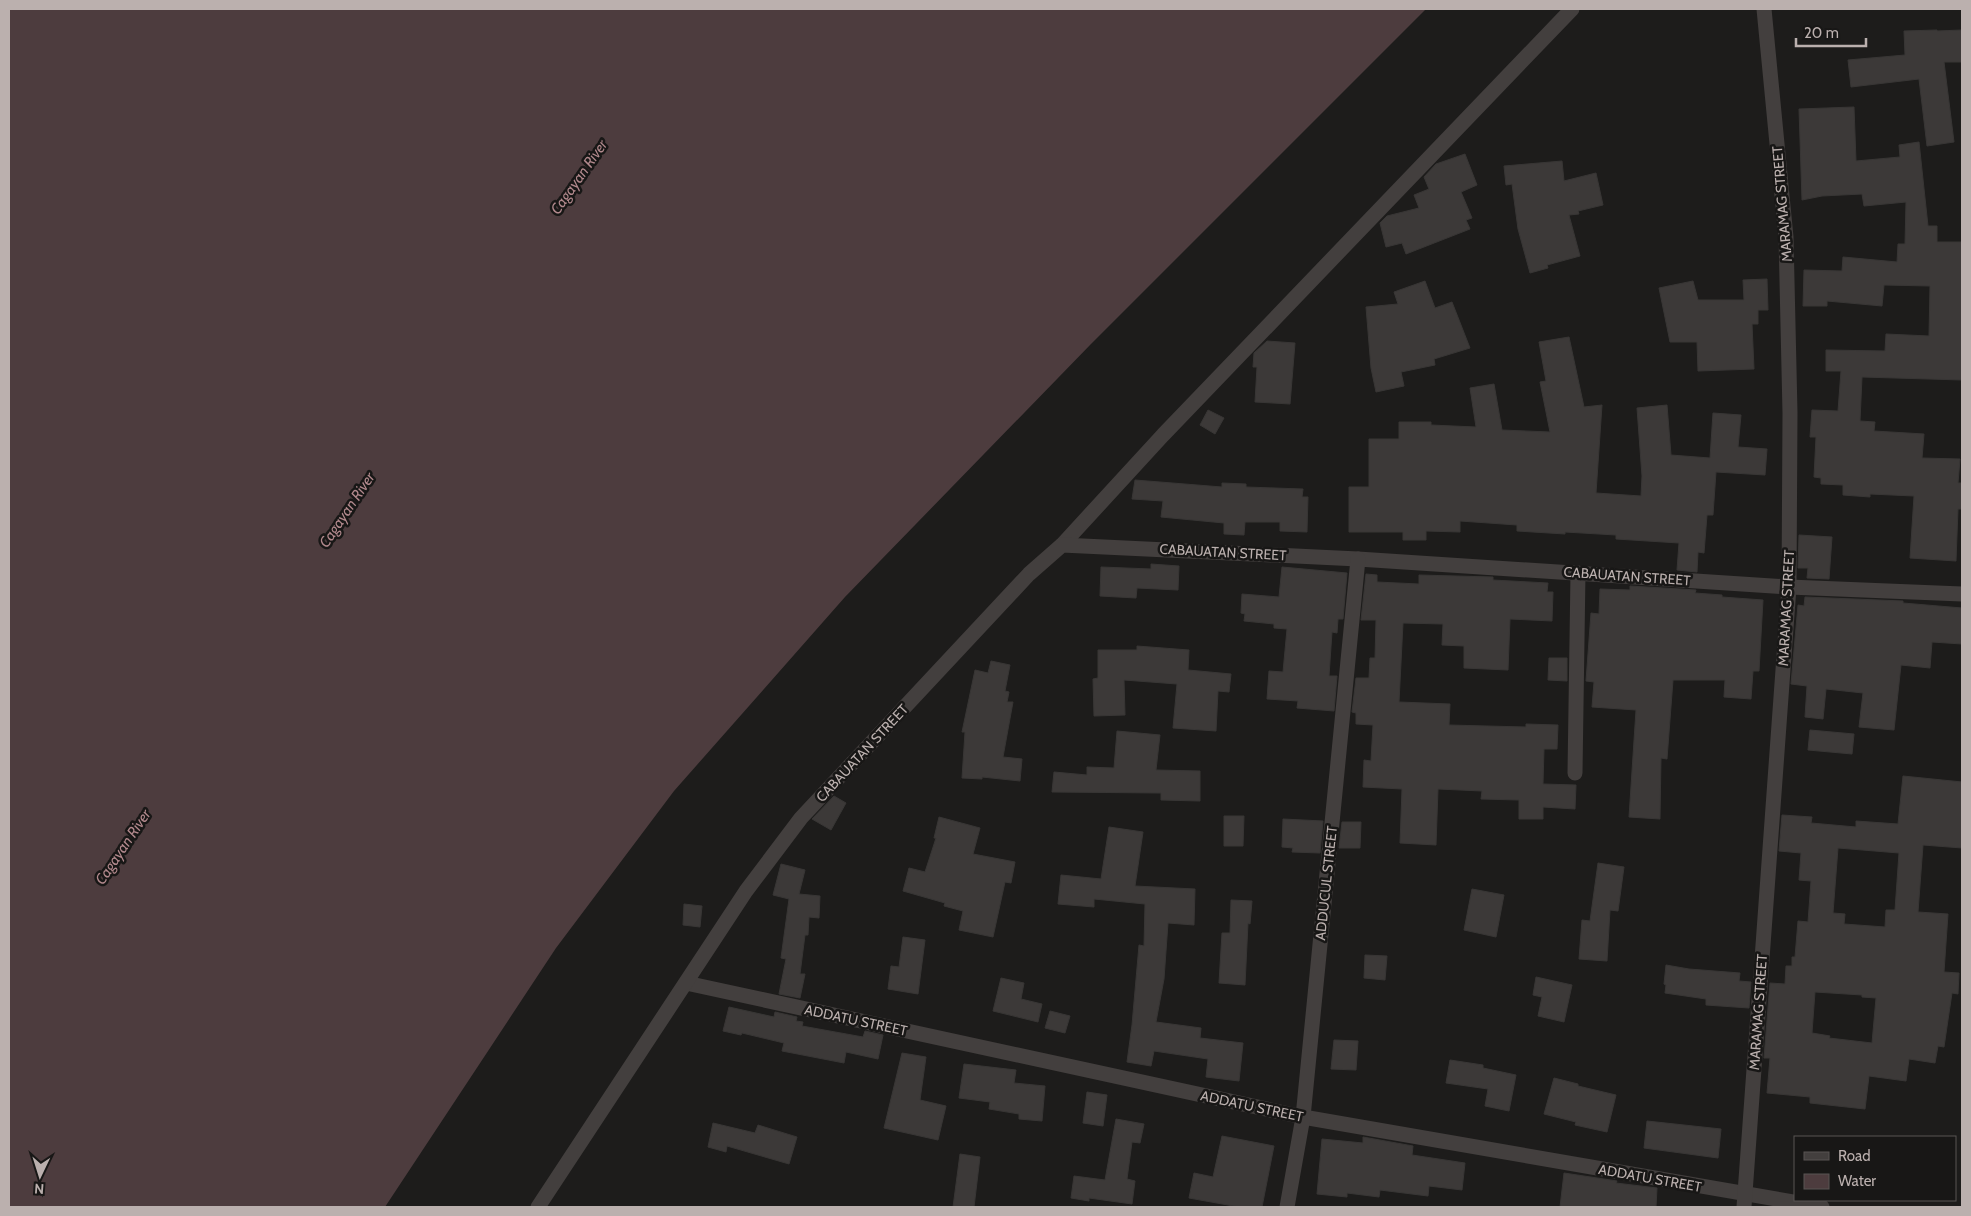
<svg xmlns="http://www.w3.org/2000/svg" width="1971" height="1216" viewBox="0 0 1971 1216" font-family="Cabin,sans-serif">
  <rect width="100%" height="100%" fill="#1d1c1b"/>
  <!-- water -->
  <polygon fill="#4d3c3e" points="9,9 1426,9 1091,344 845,597 674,791 556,948 385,1207 9,1207"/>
  <!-- building -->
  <g fill="#3c3938" stroke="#383635" fill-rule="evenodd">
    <polygon points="1937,30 1937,31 1962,30 1962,62 1944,62 1954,142 1927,146 1919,79 1851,87 1848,60 1905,55 1904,31"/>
    <polygon points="1854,107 1856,161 1900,157 1899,145 1919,142 1928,226 1937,226 1937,242 1962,242 1962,380 1862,377 1860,421 1875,422 1874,431 1924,434 1922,458 1960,459 1958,483 1962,483 1962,509 1958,509 1956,561 1910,558 1914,496 1870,494 1870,497 1843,495 1843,485 1821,484 1821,478 1814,477 1816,437 1810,437 1812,410 1838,411 1841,371 1826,371 1826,350 1885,351 1886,334 1929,336 1930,286 1884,285 1882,306 1827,301 1827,306 1803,306 1804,270 1842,271 1843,257 1897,262 1898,244 1905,244 1906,202 1864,206 1862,194 1822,196 1802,200 1799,109"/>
    <polygon points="1465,154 1477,185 1461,192 1472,218 1466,220 1470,229 1406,254 1402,243 1386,247 1380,223 1387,216 1419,208 1414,195 1429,189 1424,177 1436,164"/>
    <polygon points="1562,161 1564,181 1596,173 1603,205 1578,211 1579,214 1569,215 1580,256 1547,265 1548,268 1530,273 1518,229 1512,184 1506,185 1504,166"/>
    <polygon points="1767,279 1768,310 1758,310 1758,324 1752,324 1754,369 1698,371 1697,342 1670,342 1659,288 1693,281 1698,300 1744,300 1743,280"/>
    <polygon points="1425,281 1435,308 1452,302 1470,348 1434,359 1435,365 1401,372 1404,386 1376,392 1371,368 1366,307 1398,304 1394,292"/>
    <polygon points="1569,337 1584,407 1602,405 1596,493 1641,496 1642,476 1637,408 1667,405 1671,455 1710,458 1713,413 1741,415 1738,447 1767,449 1765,475 1716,472 1713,515 1707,515 1704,553 1698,552 1697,572 1677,570 1679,543 1616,539 1616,535 1565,532 1565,534 1517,531 1517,525 1460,521 1460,532 1426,531 1426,540 1403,540 1403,532 1349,532 1349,487 1369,487 1369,439 1399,439 1399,422 1431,422 1431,425 1476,427 1470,388 1494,384 1502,430 1550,432 1540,382 1546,381 1539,342"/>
    <polygon points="1267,341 1295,343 1290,404 1255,402 1257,367 1253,367 1254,353"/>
    <polygon points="1208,410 1224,418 1215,434 1200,425"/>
    <polygon points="1135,480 1222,487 1222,483 1246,484 1246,487 1303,489 1302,497 1308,497 1307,532 1280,531 1280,522 1245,522 1244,535 1224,534 1224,523 1161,517 1163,501 1132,499"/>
    <polygon points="1799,535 1832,537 1829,579 1807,578 1808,568 1798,568"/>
    <polygon points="1151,564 1179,566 1178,590 1137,588 1136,598 1100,596 1101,567 1151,569"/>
    <polygon points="1282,567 1347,573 1343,619 1338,619 1337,633 1332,632 1329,676 1337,676 1334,711 1297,708 1298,701 1267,699 1269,671 1283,672 1287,629 1274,628 1274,624 1244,621 1245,614 1241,613 1242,594 1279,597"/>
    <polygon points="1366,574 1377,575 1377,582 1419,584 1419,575 1493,577 1493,580 1548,583 1547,592 1553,592 1552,621 1510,619 1508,670 1464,668 1464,646 1442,645 1443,624 1403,623 1399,702 1450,704 1449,725 1526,727 1526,724 1558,725 1557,749 1544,749 1543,784 1576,785 1575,809 1543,807 1543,819 1519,819 1519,800 1481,799 1482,791 1438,789 1436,845 1400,843 1402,789 1363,787 1364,760 1371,761 1373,725 1356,724 1356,713 1352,712 1356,678 1369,678 1370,658 1375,658 1376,620 1361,620"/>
    <polygon points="1630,586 1696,590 1695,593 1722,595 1722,597 1763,600 1759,671 1753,671 1751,699 1724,697 1725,680 1673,680 1667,759 1661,758 1660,819 1629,817 1636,710 1592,707 1594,682 1586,681 1591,613 1599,614 1600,589 1630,590"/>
    <polygon points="1805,597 1903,601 1903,603 1962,608 1962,644 1932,642 1930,668 1901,665 1894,730 1859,727 1863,693 1826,689 1823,719 1805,717 1807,686 1791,684 1798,605 1804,606"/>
    <polygon points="1137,646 1189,650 1188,670 1231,674 1229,692 1218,691 1216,731 1173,728 1177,684 1124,680 1125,715 1094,716 1093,679 1098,678 1098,650 1137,650"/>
    <polygon points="1549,658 1567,658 1567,681 1548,680"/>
    <polygon points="991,661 1010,665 1005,691 1009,692 1007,702 1013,702 1003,757 1022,759 1020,781 982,777 982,779 962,778 965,732 962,732 975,670 988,673"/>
    <polygon points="1810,730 1854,734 1852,754 1808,750"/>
    <polygon points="1117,731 1160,735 1156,770 1200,771 1200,801 1161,800 1161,793 1052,792 1054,772 1087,775 1087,767 1114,768"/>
    <path d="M1903,776L1962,782V848L1923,845L1918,912L1948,914L1944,972L1959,973L1958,994L1952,993L1944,1047L1938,1046L1935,1063L1909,1059L1906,1081L1869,1076L1865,1109L1810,1103V1097L1767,1093L1770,1058H1764L1770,983L1785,984L1786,966H1792V957H1795L1798,921L1808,922L1811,881L1799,880L1801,853L1779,851L1782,815L1812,817L1811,823L1856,827V821L1898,824ZM1838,848L1899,853L1895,910H1886L1885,927L1844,924L1845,914L1833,913ZM1815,992L1862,995V997L1876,998L1872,1043L1829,1038L1830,1036L1812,1033Z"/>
    <polygon points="834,796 846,803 831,830 812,819"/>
    <polygon points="1224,816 1244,816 1243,846 1224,846"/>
    <polygon points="939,817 980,828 973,854 1015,862 1011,883 1005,882 993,937 959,930 963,911 944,906 945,903 903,891 909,868 925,872 936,838 934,838"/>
    <polygon points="1283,819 1323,821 1320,853 1292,852 1293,848 1282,847"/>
    <polygon points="1342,822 1361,822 1360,848 1339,848"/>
    <polygon points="1109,827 1143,832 1135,886 1195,889 1194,925 1168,923 1164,979 1156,1022 1201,1028 1200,1038 1243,1043 1239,1081 1206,1077 1208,1059 1154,1051 1151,1066 1127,1062 1132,1025 1139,945 1144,946 1145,904 1094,899 1094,907 1058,904 1061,875 1101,879"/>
    <polygon points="1598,863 1624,867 1618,911 1610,910 1607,961 1579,959 1582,920 1590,921"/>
    <polygon points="781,864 805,870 799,894 820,896 819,918 809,917 808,935 805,935 800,974 805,974 800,998 779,994 786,959 781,958 789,899 773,895"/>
    <polygon points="1472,889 1504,895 1496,937 1464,930"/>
    <polygon points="1231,900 1252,901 1250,924 1248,923 1245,985 1219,983 1222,933 1230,933"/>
    <polygon points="684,904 702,906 700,927 683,925"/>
    <polygon points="903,937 925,940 918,994 888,989 891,966 899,967"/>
    <polygon points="1365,955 1387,956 1385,980 1364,978"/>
    <polygon points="1666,965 1689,969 1740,973 1739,981 1751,982 1749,1008 1706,1005 1706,999 1665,993 1666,985 1664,984"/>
    <polygon points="1536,977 1572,985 1564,1022 1538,1016 1542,997 1533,995"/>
    <polygon points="1001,978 1024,983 1021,999 1042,1004 1038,1022 993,1011"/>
    <polygon points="729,1007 774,1017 775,1012 797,1017 796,1021 803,1022 802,1026 863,1037 865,1031 883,1035 878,1059 846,1052 844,1063 782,1051 784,1043 742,1033 741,1035 723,1031"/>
    <polygon points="1050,1011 1070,1016 1065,1033 1045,1028"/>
    <polygon points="1334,1040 1358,1041 1356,1070 1331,1069"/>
    <polygon points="902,1053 926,1057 920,1100 946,1106 938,1140 884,1128"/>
    <polygon points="1450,1060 1483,1065 1483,1068 1516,1075 1509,1111 1485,1106 1488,1089 1446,1083"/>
    <polygon points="964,1064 1016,1070 1014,1083 1045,1086 1042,1121 1019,1119 1019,1114 989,1109 990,1102 959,1098"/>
    <polygon points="1554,1078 1578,1084 1578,1086 1616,1095 1607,1132 1575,1125 1576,1122 1544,1114"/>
    <polygon points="1087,1092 1107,1095 1103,1126 1083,1123"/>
    <polygon points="1116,1119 1144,1124 1140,1143 1132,1142 1127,1179 1135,1181 1132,1204 1089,1198 1089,1201 1071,1198 1074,1176 1105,1180"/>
    <polygon points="1647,1121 1721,1129 1718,1158 1644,1148"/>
    <polygon points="713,1123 755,1133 758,1125 797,1137 789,1164 727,1146 726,1152 708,1147"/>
    <polygon points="1222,1136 1274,1146 1262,1207 1239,1207 1189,1198 1194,1173 1213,1177"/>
    <polygon points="1363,1137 1413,1146 1412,1155 1465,1163 1462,1190 1429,1186 1428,1196 1380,1190 1379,1197 1347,1193 1347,1197 1317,1194 1322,1139 1363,1143"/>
    <polygon points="960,1154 980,1157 974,1207 953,1207"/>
    <polygon points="1564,1173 1617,1181 1616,1183 1657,1188 1656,1207 1560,1207"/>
  </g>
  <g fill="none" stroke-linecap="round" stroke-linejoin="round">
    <!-- minor -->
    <g stroke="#433f3e" stroke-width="15">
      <polyline points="1062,545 1163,435 1572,9"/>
      <polyline points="1575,773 1578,573"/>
      <polyline points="686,983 1303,1117 1822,1207"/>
      <polyline points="538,1207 746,891 801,818 1029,574 1062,545 1358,559 1789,587 1962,594"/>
      <polyline points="1287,1207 1303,1117 1358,559"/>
      <polyline points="1744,1207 1789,587 1790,413 1786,237 1764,9"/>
    </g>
  </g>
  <g text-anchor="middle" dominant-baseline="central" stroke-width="5" stroke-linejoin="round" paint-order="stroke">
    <!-- street labels -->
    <g font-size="14" fill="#bbb0ae" stroke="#181716">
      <text transform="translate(1782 204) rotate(-95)">MARAMAG STREET</text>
      <text transform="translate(1223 552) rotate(3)">CABAUATAN STREET</text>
      <text transform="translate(1627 576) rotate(4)">CABAUATAN STREET</text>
      <text transform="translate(1786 608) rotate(-87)">MARAMAG STREET</text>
      <text transform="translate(862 753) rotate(-47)">CABAUATAN STREET</text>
      <text transform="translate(1326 883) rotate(-84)">ADDUCUL STREET</text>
      <text transform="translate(1758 1012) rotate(-86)">MARAMAG STREET</text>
      <text transform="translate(856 1020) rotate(12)">ADDATU STREET</text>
      <text transform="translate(1252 1106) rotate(12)">ADDATU STREET</text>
      <text transform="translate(1650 1178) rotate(10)">ADDATU STREET</text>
    </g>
    <!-- water labels -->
    <g font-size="15" font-style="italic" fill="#b2898d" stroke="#181716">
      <text transform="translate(579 177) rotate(-55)">Cagayan River</text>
      <text transform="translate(347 510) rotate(-56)">Cagayan River</text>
      <text transform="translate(123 847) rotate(-56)">Cagayan River</text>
    </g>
  </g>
  <!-- border -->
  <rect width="1971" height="1216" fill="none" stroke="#bbb0ae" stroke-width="20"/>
  <!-- legend -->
  <rect x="1794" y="1136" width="162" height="65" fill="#181716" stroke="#595453"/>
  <rect x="1804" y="1152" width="25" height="8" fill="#433f3e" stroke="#595453"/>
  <text x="1838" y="1161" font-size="15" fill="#bbb0ae">Road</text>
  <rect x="1804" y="1174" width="25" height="15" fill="#4d3c3e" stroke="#595453"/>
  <text x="1838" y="1186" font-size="15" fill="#bbb0ae">Water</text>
  <!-- north arrow -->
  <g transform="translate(40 1176) rotate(184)" stroke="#181716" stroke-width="4" paint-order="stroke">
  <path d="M0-4L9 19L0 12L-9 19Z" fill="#bbb0ae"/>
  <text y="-8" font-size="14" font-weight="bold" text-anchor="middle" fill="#bbb0ae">N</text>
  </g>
  <!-- scale -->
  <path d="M1796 38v8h70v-8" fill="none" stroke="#bbb0ae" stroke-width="2.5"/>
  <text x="1804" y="38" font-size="15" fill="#bbb0ae" stroke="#181716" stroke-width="4" paint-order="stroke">20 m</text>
</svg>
